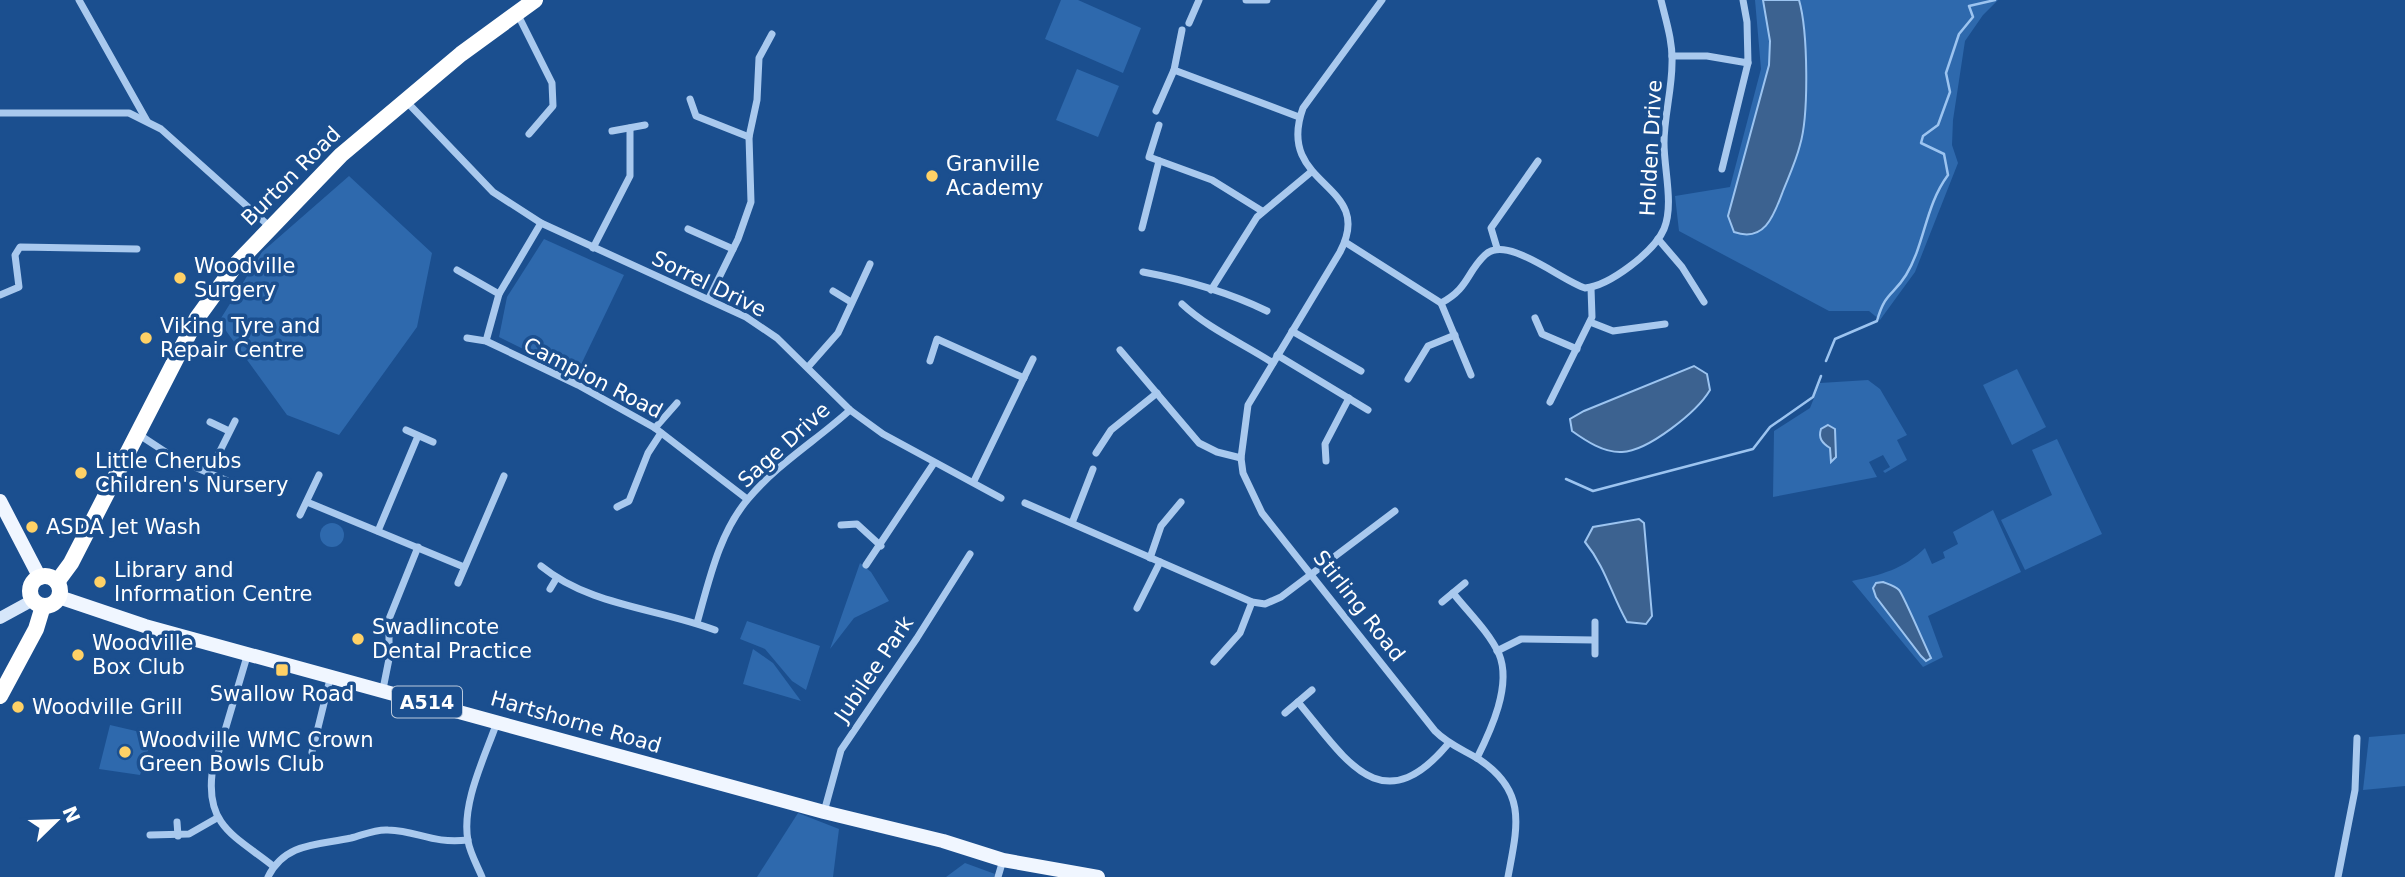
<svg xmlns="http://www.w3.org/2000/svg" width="2405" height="877" viewBox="0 0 2405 877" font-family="'DejaVu Sans',sans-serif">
  <rect width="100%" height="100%" fill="#1b4f8f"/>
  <!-- green -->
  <g fill="#2e69ad">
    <polygon points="1061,0 1078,0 1141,28 1123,73 1045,39"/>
    <polygon points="1755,0 1998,0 1983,15 1965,41 1953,120 1952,145 1958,163 1915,272 1880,320 1869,311 1829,311 1679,231 1675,196 1730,187 1761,69"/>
    <polygon points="1077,69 1119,86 1098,137 1056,120"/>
    <polygon points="349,176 432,253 417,327 339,435 287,415 224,328 218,323 262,252"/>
    <polygon points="544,239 624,275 576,375 499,337 507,297"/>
    <polygon points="2017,369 2046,427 2012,445 1983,385"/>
    <polygon points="1868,380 1880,389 1907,435 1897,440 1907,460 1885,473 1883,471 1890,467 1883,455 1869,462 1877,477 1773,497 1774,431 1810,408 1820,383"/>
    <polygon points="2057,439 2102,534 2025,570 2001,520 2052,495 2032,450"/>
    <path d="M1993,510L2021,572L1928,616L1943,657L1923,667L1852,581C1881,575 1904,569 1925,548L1932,564L1945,558L1943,552L1958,544L1953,532Z"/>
    <circle cx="332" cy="535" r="12"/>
    <polygon points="860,563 871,572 889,601 854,618 830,649"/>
    <polygon points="747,621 820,646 806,690 792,681 765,649 740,639"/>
    <polygon points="753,649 773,663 801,701 743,684"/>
    <polygon points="110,725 153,735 140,775 99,769"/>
    <polygon points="2405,734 2405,786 2363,790 2369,737"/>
    <polygon points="798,813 839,829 833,877 757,877"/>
    <polygon points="965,863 995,874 994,877 946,877"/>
  </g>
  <!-- water -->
  <g fill="#3c6290" stroke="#9cc4f0" stroke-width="2">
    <path d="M1763,0H1799C1808,31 1809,115 1800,145C1796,161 1789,176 1783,191C1774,215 1765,243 1734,232L1728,216L1769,65L1770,41Z"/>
    <path d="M1694,366L1707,374L1710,390C1697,412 1648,451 1622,452C1604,453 1586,441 1572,431L1570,419L1584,411Z"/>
    <path d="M1828,425L1835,429L1836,457L1831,462L1830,448C1822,443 1818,438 1821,429Z"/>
    <path d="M1639,519L1644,523L1652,616L1646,624L1627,622C1611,594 1606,568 1585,542L1593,527Z"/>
    <path d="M1883,582C1888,584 1895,586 1899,590C1903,594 1926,648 1931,658L1926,661L1921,656L1876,597L1873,588L1876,583Z"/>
  </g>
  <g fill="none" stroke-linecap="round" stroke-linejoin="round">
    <!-- stream -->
    <g stroke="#9cc4f0" stroke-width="2.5">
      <path d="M1826,361L1835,339L1877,321C1885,292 1893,296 1906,275C1925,244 1925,206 1948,175L1944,154L1921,143L1923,136L1938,125L1950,92L1946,73L1959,34L1973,17L1969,6L1995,0"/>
      <polyline points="1566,479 1593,491 1753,449 1770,427 1813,397 1821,376"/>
    </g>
    <!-- street -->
    <g stroke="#a9c9ee" stroke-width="7">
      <polyline points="79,0 147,121"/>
      <polyline points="1246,0 1267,0"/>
      <path d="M1382,0L1303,108C1274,188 1377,182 1340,252L1248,405L1241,458L1243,473L1262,513L1435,731C1449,745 1464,750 1480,760C1528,792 1517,828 1508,877"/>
      <polyline points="517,13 552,83 553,106 529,134"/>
      <polyline points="1189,23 1199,0"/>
      <polyline points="1672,56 1707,56 1748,63 1747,22 1743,0"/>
      <polyline points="1174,70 1299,117"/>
      <polyline points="690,99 696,116 749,137"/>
      <polyline points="405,100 493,192 541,223 746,317 777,338 850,410 883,434 1001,498"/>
      <polyline points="1156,111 1174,70 1182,30"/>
      <polyline points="0,113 129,113 161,129 269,226"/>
      <polyline points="1159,125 1149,157 1212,180 1262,211"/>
      <polyline points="612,131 645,125"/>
      <polyline points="1722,169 1748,63"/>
      <polyline points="1142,228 1159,161"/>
      <polyline points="688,229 733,249"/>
      <polyline points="1658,239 1682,267 1704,302"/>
      <polyline points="1345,242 1441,303 1471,375"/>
      <polyline points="593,248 630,176 630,128"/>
      <polyline points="1497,248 1491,228 1538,161"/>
      <polyline points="457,270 499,294"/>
      <path d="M1143,272C1186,280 1228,292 1267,311"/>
      <polyline points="1211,290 1257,217 1311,172"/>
      <polyline points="833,291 851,302"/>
      <polyline points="0,295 19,287 15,255 20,247 137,249"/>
      <polyline points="709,298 738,239 751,202 749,137 757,100 759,58 772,34"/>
      <path d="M1441,303C1469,288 1466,273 1485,255C1507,234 1560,280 1585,288C1609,286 1654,252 1664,229C1674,205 1664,169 1664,143C1664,117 1672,90 1672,63C1673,42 1666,21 1661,0"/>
      <path d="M1182,304C1209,329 1242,343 1273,363"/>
      <polyline points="1535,318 1542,334 1577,349"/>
      <polyline points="1590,322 1613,331 1665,324"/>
      <polyline points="1292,331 1361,371"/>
      <polyline points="467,338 486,341 578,385 655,428 747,499"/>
      <polyline points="486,341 499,294 541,223"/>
      <polyline points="1120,350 1199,443 1217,452 1241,458"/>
      <polyline points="1277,355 1368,410"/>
      <polyline points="930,361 937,339 1024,378"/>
      <polyline points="808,367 838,333 870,264"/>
      <polyline points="1408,379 1428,346 1455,335"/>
      <polyline points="1550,402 1592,317 1591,288"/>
      <polyline points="210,422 229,431"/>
      <polyline points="655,428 677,403"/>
      <polyline points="406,430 433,442"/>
      <polyline points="138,434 176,459 230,482"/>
      <polyline points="1096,453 1111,430 1157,393"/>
      <polyline points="1326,461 1325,444 1349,398"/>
      <polyline points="209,473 235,421"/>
      <polyline points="974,481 1033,359"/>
      <polyline points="307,502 464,567"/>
      <polyline points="1025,503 1252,602 1265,604 1281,597 1395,511"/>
      <polyline points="617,507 629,501 648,453 661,433"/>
      <polyline points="300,515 319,475"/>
      <polyline points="1072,523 1093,469"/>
      <polyline points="841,525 857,524 881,546"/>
      <polyline points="378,531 418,436"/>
      <polyline points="1150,558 1161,526 1181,502"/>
      <polyline points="866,565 934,463"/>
      <path d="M541,566C590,606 657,608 715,630"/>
      <polyline points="458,583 504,476"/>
      <polyline points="550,589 556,579"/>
      <path d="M1453,593C1468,612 1489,632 1499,654C1512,685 1491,730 1477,758"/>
      <polyline points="1442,602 1465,583"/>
      <polyline points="1137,608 1160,562"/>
      <polyline points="1595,622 1595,654"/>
      <path d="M697,623C709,581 719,533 748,499C777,464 817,440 850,410"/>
      <polyline points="1497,651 1521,639 1594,640"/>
      <path d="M248,653L212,774C206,827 237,837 273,866"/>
      <polyline points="1214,662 1240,633 1252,602"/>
      <polyline points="383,689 389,659 389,619 418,547"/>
      <path d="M1298,702C1345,758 1381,824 1448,744"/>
      <polyline points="1285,713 1312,690"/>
      <polyline points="312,752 331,675"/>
      <polyline points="824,812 841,750 917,638 970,554"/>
      <polyline points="177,822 178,836"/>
      <polyline points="150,835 189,834 217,818"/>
      <path d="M268,877C285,842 319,845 351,838C363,835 375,829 388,830C419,831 431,844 468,840"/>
      <path d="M482,877C477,865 470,853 468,841C461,803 485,757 497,722"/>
      <polyline points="998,877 1003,860"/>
      <polyline points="2338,877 2355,790 2357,738"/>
    </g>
    <!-- secondary -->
    <polyline stroke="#d6e6fa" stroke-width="12" points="0,618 33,600"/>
    <!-- primary -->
    <g stroke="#f0f6ff" stroke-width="14">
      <polyline points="0,501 40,578"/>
      <polyline points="59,597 145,626 824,812 943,841 1003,860 1098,877"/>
    </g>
    <!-- highway -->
    <g stroke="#fff" stroke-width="16">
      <circle cx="45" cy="591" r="15"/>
      <polyline points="57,582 71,563 197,318 237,263 341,155 461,54 535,0"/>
      <polyline points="0,696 36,629 43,606"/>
    </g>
  </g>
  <!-- markers -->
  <g fill="#ffd166" stroke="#1b4f8f" stroke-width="2.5">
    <circle cx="932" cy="176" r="7"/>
    <circle cx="180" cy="278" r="7"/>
    <circle cx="146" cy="338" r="7"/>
    <circle cx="81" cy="473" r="7"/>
    <circle cx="32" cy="527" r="7"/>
    <circle cx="100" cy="582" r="7"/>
    <circle cx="358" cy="639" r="7"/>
    <circle cx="78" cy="655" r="7"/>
    <rect x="275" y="663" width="14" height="14" rx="3.5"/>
    <circle cx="18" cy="707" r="7"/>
    <circle cx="125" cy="752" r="7"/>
  </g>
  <g text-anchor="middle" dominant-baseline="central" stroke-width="7" stroke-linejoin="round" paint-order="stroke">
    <!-- shield labels -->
    <rect fill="#1b4f8f" stroke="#bbcadd" stroke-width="2" x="392" y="686.5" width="70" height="31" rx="5"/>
    <g font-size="19" font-weight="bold" fill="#fff">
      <text x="427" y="702">A514</text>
    </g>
    <!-- street labels -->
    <g font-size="21" fill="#fff" stroke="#1b4f8f">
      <text transform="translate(1651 148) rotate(-87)">Holden Drive</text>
      <text transform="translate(291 176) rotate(-45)">Burton Road</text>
      <text transform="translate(709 284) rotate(26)">Sorrel Drive</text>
      <text transform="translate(593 378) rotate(27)">Campion Road</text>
      <text transform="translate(784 445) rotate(-42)">Sage Drive</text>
      <text transform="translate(1359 606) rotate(52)">Stirling Road</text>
      <text transform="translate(874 669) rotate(-56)">Jubilee Park</text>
      <text transform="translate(576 722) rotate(16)">Hartshorne Road</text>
    </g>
    <!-- poi labels -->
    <g font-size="21" fill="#fff" stroke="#1b4f8f" text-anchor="start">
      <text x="946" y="164">Granville<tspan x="946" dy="24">Academy</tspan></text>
      <text x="194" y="266">Woodville<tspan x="194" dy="24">Surgery</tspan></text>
      <text x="160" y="326">Viking Tyre and<tspan x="160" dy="24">Repair Centre</tspan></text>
      <text x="95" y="461">Little Cherubs<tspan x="95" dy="24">Children's Nursery</tspan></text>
      <text x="46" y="527">ASDA Jet Wash</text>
      <text x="114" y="570">Library and<tspan x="114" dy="24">Information Centre</tspan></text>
      <text x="372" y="627">Swadlincote<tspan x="372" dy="24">Dental Practice</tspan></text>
      <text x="92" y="643">Woodville<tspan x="92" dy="24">Box Club</tspan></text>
      <text x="282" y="694" text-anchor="middle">Swallow Road</text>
      <text x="32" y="707">Woodville Grill</text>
      <text x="139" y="740">Woodville WMC Crown<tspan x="139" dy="24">Green Bowls Club</tspan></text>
    </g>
  </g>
  <!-- north arrow -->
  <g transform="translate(56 821) rotate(67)" stroke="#1b4f8f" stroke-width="5" paint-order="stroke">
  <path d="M0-5L12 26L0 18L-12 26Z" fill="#ffffff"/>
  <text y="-10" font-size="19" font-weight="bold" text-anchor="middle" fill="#ffffff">N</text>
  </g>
</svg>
